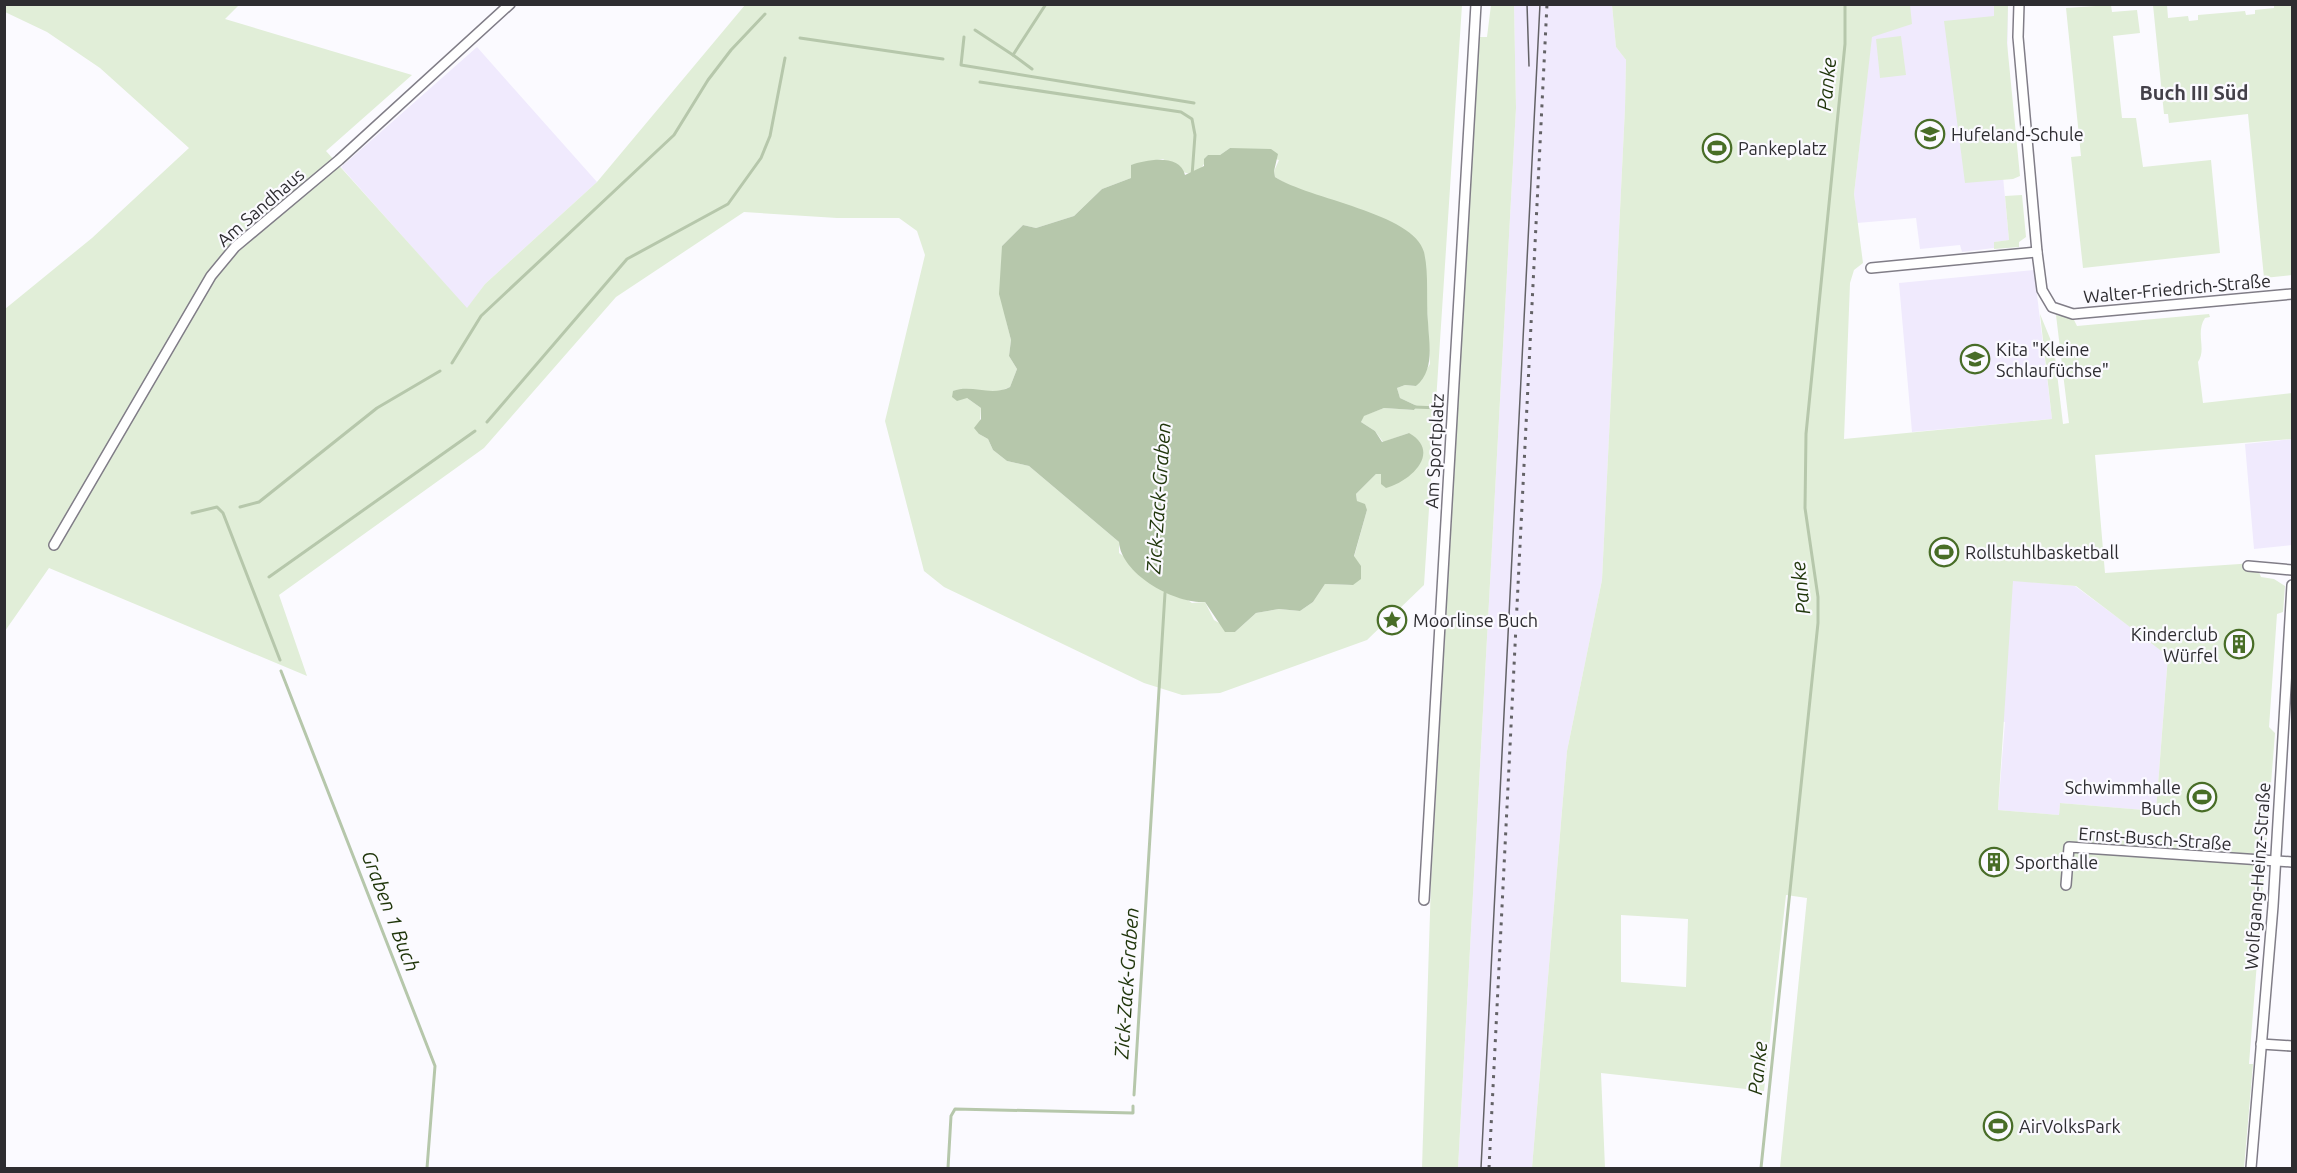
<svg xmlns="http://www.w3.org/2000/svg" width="2297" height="1173" viewBox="0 0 2297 1173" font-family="Ubuntu,sans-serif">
  <rect width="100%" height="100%" fill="#fbfaff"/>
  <!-- built -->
  <g fill="#f0eafd">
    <polygon points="1514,5 1612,5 1616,47 1626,60 1625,108 1602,580 1567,751 1532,1168 1458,1168 1516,108"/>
    <polygon points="1875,5 2008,5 2007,69 1993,71 2009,240 1994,242 1994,248 1962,252 1960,245 1920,249 1916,218 1857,223 1854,194"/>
    <polygon points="477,47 597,182 485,284 467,309 341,167"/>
    <polygon points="2034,270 2052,419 1912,432 1899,283"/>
    <polygon points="2292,439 2292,545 2254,549 2245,444"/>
    <polygon points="2010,580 2075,586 2168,655 2156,811 2060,803 2059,815 1998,810 2005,722 1998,721"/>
  </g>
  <!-- green -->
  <g fill="#e1eed8" fill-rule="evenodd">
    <path d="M5,5H239L225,19L412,75L326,151L467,308L485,284L597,182L745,5H1462L1424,585L1367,640L1220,693L1182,695L1144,683L944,587L924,571L885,421L925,255L917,231L899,218H837L744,212L616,297L484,448L279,595L307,676L49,568L5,631V309L92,238L189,148L100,68L47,32L5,12ZM1230,148L1279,160L1274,171L1275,177L1288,185L1424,252L1430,364L1416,386L1405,385L1397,388L1400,398L1417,406L1414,410L1384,408L1363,416L1361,422L1375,431L1383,442L1409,433L1381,474H1376L1356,494L1357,501L1367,510L1354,557L1352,585L1325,584L1313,602L1300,611L1279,609L1256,613L1235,632L1214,620L1205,602L1192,603L1119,553V542L1029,466L1007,461L993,450L988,439L979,434L981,408L967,398C986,389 993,395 1010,387L1017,369L1009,356L1011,340L1006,320L1002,246L1023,225L1036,228L1074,216L1102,189L1131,178V165L1163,159C1182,173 1197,185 1208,155H1220Z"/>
    <polygon points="1491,5 1514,5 1516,108 1458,1168 1422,1168 1431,881 1479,37 1487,37"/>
    <path d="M1612,5H1910L1912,24L1872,37L1854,194L1863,263L1854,270L1850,283L1844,439L2052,419L2040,314L2054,348L2063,424L2069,423L2056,315L2073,318L2077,326L2209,314L2210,317L2205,318C2195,333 2207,349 2198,362L2203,403L2292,393V439L2095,455L2105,573L2255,563L2261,577L2274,579L2285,586L2283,612L2277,614L2269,727L2275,733L2249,1064H2253L2244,1168H1780L1807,898L1786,895L1764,1091L1601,1073L1605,1168H1532L1567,751L1602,580L1625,108L1626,60L1616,47ZM2013,581L2076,586L2168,656L2156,811L2060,803L2059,815L1998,810ZM1621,915L1688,919L1686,987L1621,982Z"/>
    <polygon points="1994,5 2008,5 2007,43 2020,176 2013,179 1965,183 1944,21 1994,16"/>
    <polygon points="2111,5 2112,12 2137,10 2140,33 2113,36 2122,118 2136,118 2143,167 2211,160 2220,253 2083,268 2071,157 2081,156 2066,8"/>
    <polygon points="2153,5 2167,5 2168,18 2188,16 2189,21 2198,20 2198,15 2245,11 2246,15 2255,14 2255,10 2274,8 2274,5 2292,5 2292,275 2264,278 2248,114 2169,123 2168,114 2164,114"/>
    <polygon points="1901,36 1906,75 1880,78 1876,39"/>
    <polygon points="2022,195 2026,237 2019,242 2019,247 1994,249 1994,242 2009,240 2005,196"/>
  </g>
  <!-- water -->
  <path fill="#b6c7ab" d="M1230,148L1271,149L1278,154L1274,171L1275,177C1308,199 1414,213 1424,252C1429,273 1426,300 1428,322C1429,344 1435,370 1416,386L1405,385L1397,388L1400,398L1417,406L1414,410L1384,408L1364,416L1361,422L1375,431L1382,442L1409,433C1442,452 1411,481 1386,488L1381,484V474H1376L1356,494L1357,501L1365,504L1367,510L1354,556L1361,566V579L1353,585L1325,584L1313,602L1300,611L1279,609L1256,613L1235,632H1225L1205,602C1175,604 1121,574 1119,542L1029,466L1007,461L993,450L988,439L979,434L974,428L981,419V408L967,398L957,401L952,397L953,391C972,384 991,397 1010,387L1017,369L1009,356L1011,340L999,294L1002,246L1023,225L1036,228L1074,216L1102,189L1131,178V165C1146,160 1180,153 1185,175L1204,166V159L1208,155H1220Z"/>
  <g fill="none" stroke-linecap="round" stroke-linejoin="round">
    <!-- stream -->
    <g stroke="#b6c7ab" stroke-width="3">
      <polyline points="975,30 1013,55 1046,4"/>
      <polyline points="964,37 961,65 1194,103"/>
      <polyline points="800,38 943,59"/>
      <polyline points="1013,55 1032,69"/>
      <polyline points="980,82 1181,112 1192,119 1195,135 1192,176"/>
      <polyline points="452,363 481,316 674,135 708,80 731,50 765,14"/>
      <polyline points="1414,407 1440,408"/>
      <polyline points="487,422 627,259 728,204 761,158 770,136 785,58"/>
      <polyline points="240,507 259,502 377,408 440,371"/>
      <polyline points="192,513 217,507 223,513 280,660"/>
      <polyline points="269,577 475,431"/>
      <polyline points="281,671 435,1066 427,1168"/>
      <polyline points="1134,1095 1165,593"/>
      <polyline points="948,1168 951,1116 955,1109 1133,1113 1133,1106"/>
      <polyline points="1761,1168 1818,623 1818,597 1805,508 1806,434 1845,44 1845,4"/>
    </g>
    <!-- minor casing -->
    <g stroke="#807d87" stroke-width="12">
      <g id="minor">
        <polyline points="2019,4 2018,37 2037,252 2042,290 2052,307 2073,314 2292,294"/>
        <polyline points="1871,268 2037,252"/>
        <polyline points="54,545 211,276 235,247 339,160 510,4"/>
        <polyline points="2248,566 2292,570"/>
        <polyline points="2066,885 2069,847 2292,862"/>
        <polyline points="1424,900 1476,4"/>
        <polyline points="2261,1044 2292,1046"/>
        <polyline points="2251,1168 2273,906 2292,585"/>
      </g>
    </g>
    <!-- minor -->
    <use href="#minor" stroke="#fff" stroke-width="9"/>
    <!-- tram -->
    <g stroke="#636266" stroke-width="1.5">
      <polyline points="1527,4 1529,66"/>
      <polyline points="1481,1168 1540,4"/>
    </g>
    <!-- rail -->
    <polyline stroke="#636266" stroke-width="3" stroke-dasharray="3 6" stroke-linecap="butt" points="1489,1168 1547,4"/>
  </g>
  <!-- icons -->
  <defs>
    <g id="school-ring" transform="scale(1.5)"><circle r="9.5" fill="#fbfaff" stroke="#486d27" stroke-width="1.5"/><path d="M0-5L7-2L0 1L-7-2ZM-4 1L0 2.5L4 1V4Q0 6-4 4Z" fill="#486d27"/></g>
    <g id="stadium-ring" transform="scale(1.5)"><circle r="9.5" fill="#fbfaff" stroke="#486d27" stroke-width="1.5"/><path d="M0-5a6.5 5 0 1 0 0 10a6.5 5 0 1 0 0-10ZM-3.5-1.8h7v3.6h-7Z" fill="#486d27"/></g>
    <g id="sight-ring" transform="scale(1.5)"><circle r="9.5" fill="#fbfaff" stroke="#486d27" stroke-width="1.5"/><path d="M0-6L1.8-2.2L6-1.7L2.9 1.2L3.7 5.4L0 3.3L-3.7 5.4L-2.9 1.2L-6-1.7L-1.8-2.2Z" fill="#486d27"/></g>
    <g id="building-ring" transform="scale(1.5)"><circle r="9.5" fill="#fbfaff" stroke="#486d27" stroke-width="1.5"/><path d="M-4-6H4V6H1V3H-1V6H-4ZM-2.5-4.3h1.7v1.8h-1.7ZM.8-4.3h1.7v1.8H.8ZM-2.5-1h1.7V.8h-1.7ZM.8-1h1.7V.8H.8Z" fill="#486d27"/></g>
  </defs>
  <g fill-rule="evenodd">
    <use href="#school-ring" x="1930" y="134"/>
    <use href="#stadium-ring" x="1717" y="148"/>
    <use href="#school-ring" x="1975" y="359"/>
    <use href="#stadium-ring" x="1944" y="552"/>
    <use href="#sight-ring" x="1392" y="620"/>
    <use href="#building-ring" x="2239" y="644"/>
    <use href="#stadium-ring" x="2202" y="797"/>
    <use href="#building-ring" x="1994" y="862"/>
    <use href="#stadium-ring" x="1998" y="1126"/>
  </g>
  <g text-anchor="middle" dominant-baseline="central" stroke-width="4.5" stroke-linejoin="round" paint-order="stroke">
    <!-- poi labels -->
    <g font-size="18" fill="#2e2d31" stroke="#fbfaff" text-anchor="start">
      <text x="1951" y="134">Hufeland-Schule</text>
      <text x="1738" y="148">Pankeplatz</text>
      <text x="1996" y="349">Kita "Kleine<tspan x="1996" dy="21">Schlaufüchse"</tspan></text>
      <text x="1965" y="552">Rollstuhlbasketball</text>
      <text x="1413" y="620">Moorlinse Buch</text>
      <text x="2218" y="634" text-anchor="end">Kinderclub<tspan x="2218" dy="21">Würfel</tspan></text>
      <text x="2181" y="787" text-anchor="end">Schwimmhalle<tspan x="2181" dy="21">Buch</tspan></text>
      <text x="2015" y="862">Sporthalle</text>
      <text x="2019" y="1126">AirVolksPark</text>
    </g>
    <!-- street labels -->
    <g font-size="18" fill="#2e2d31" stroke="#fbfaff">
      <text transform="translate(260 207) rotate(-41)">Am Sandhaus</text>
      <text transform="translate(2177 288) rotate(-5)">Walter-Friedrich-Straße</text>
      <text transform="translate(1434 451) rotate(-87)">Am Sportplatz</text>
      <text transform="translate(2155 838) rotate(4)">Ernst-Busch-Straße</text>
      <text transform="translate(2257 876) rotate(-86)">Wolfgang-Heinz-Straße</text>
    </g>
    <!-- water labels -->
    <g font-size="20" font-style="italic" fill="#1f350a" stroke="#fbfaff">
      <text transform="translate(1826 84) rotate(-84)">Panke</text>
      <text transform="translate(1158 498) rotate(-86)">Zick-Zack-Graben</text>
      <text transform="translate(1800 588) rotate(-96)">Panke</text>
      <text transform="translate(391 911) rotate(69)">Graben 1 Buch</text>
      <text transform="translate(1126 983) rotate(-86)">Zick-Zack-Graben</text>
      <text transform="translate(1757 1068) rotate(-84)">Panke</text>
    </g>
    <!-- neighbourhood labels -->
    <g font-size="20" font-weight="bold" fill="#434049" stroke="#fbfaff">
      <text x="2194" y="92">Buch III Süd</text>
    </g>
  </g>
  <!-- border -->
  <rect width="2297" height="1173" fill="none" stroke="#2e2d31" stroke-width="12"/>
</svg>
